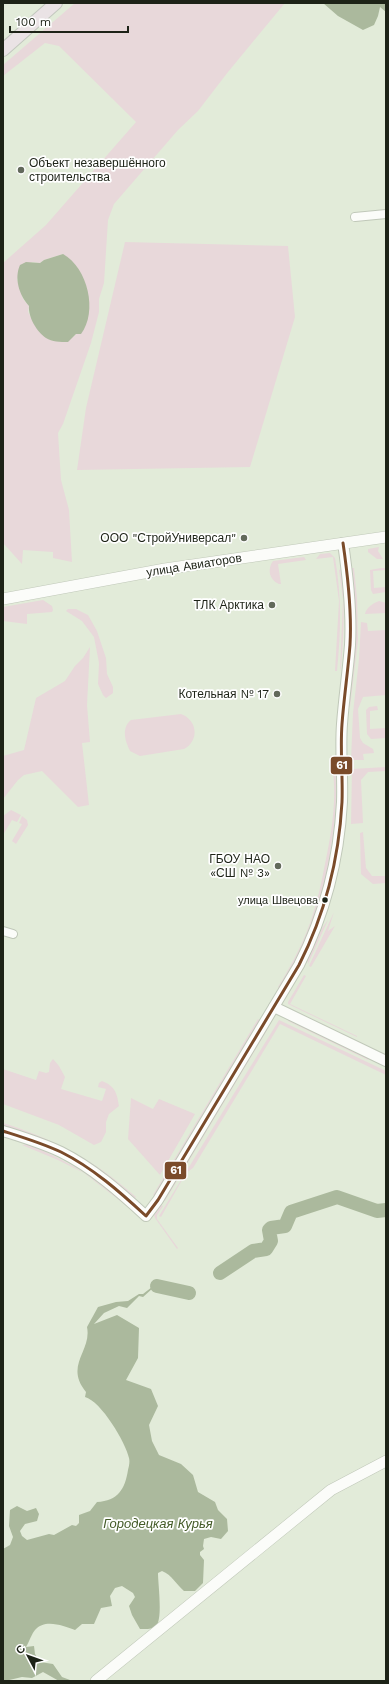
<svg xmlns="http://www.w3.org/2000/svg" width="389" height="1684" viewBox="0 0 389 1684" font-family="'Work Sans',sans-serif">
  <rect width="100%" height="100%" fill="#e2ebd9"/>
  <!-- green -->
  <g fill="#e8d8da" fill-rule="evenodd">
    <path d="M75,3H285L228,72L198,111L178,130L114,204L108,220L104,283L99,299V312L91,343L63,424L58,433L61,480L69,510L72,562L53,558V552L23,550L22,564L3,543V263L46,225L136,122L59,46L45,43L3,76V65ZM63,254L76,334L73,337L38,330L28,312L29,306L23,299L17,279L32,262L40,263L44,260Z"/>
    <polygon points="125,242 288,246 295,317 250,467 77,470 86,408"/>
    <polygon points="379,547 378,551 383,559 377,559 368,552 368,549"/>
    <path d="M330,553L335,558C342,598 341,631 337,671H335L339,601L333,557L316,559L320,554Z"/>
    <path d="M304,557L306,560L278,564L281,584H279C269,580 267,569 273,561Z"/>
    <polygon points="352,568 354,568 357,599 358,640 350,707 348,707 355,640 356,618"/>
    <polygon points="381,568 386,568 386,570 373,571 374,588 386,587 386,592 373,594 371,590 370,570"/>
    <path d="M341,569C345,603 344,634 341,668L340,671L343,600L339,570Z"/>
    <polygon points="43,600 52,606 53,610 52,612 27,614 27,624 3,621 3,607"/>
    <path d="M379,601L386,603V613L365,614C366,608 373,603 379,601Z"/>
    <polygon points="68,609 76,609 88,615 97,631 106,658 107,674 113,687 113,693 106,698 103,695 98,684 99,663 94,637 82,621 66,611"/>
    <polygon points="361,622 367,623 368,631 386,630 386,695 363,697 358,709 360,738 363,743 373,749 374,753 363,754 364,760 351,760 353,713 359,659"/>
    <polygon points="90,647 87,705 90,742 82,743 89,805 78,807 42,771 24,775 18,780 3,799 3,756 24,750 36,698 65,681 75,666 83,658"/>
    <polygon points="377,706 378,710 370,711 370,729 386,728 386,738 371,739 367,734 366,710 369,707"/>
    <path d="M181,714C197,720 200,740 184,749L140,756L130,751C125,741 121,728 131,720Z"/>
    <path d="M330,754C332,759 334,764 335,769C340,815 327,885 311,929C303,950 291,969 279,988L278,987C289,969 299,951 307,931C315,911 320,890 324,869C332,831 339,793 330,754Z"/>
    <polygon points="386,767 386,771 368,772 361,780 363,823 351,824 352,769"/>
    <polygon points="11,810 21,815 17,822 12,820 3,835 3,816"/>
    <polygon points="22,816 27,820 28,825 16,844 12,841 22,824 19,823"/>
    <polygon points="363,832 366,868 372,876 386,876 386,883 373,884 361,874 360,833"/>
    <polygon points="334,912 328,931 335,926 311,967 309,966"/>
    <path d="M328,920L308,964C305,955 322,927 328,920Z"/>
    <polygon points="304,975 306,976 290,1004 357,1036 357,1037 288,1004 288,1002"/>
    <polygon points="258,1019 260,1021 156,1196 153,1195"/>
    <polygon points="289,1019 369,1058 368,1060 288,1021"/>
    <polygon points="279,1020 386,1071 386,1075 280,1024 193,1168 186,1173 161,1217 159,1216"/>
    <polygon points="268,1027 269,1027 165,1201 164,1200"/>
    <path d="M53,1059L59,1066L65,1077L61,1089L102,1101L106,1089L98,1087L99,1083L102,1081C115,1086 117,1093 119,1106L109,1114L106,1122V1132L101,1142L94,1145L59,1125L3,1104V1069L36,1080L39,1071L46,1073L49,1072L50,1063Z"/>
    <polygon points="131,1098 153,1109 159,1099 195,1114 160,1175 128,1139"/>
    <path d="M3,1123C54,1139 96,1161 136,1197L134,1199L99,1170L26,1133L3,1125Z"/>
    <path d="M28,1144C69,1162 94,1176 128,1207L84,1173L58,1160L22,1145Z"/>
    <polygon points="161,1205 163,1206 157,1215 157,1219 178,1248 177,1249 155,1218 154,1215"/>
  </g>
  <!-- water -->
  <g fill="#abb99d">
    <polygon points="323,3 386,3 386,12 380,7 378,16 374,25 363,30 338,16"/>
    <path d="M63,254C88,268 98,312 81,334H76L68,342C60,342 52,342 46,338C37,332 28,317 29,306C19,295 14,278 20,265L26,262L40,263L44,260Z"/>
    <path d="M157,1286L153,1288L143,1297L139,1296L127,1308L119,1306L104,1313L94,1324L117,1315L139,1328L138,1358L126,1380L151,1389L158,1406L149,1425L152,1441L159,1455L181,1464L193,1475L198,1492L215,1502L218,1510L227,1519L228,1531L221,1539L211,1537L204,1539L203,1546L204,1549L200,1552V1555L204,1560L203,1583L195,1591H184C176,1584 172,1575 162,1571L158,1573C158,1584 163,1619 156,1626C151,1630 145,1629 140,1629L132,1615L129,1606L135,1597L133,1593L122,1586L115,1588L110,1596L112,1606L101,1608L94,1624H82L75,1630C64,1626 45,1618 35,1630C32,1633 29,1642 26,1647L34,1646L35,1654L40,1662L53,1664L62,1677L70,1680L59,1681L43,1672L32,1678L22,1677L5,1681L3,1680V1549L10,1545L13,1537L9,1526L10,1510L17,1506L27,1511L36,1508L39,1514L37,1521L25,1524L20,1531L22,1536L27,1540L49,1534L54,1535L72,1525L76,1526L79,1523V1515L90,1511L97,1502C118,1501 125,1489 128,1470C129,1466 130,1462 129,1458C126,1443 101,1401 85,1397L86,1392C64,1365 92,1351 87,1327L98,1307L116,1302L128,1301L139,1294H143L152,1287Z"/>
  </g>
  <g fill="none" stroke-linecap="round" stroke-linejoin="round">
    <!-- river -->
    <g stroke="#abb99d" stroke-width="14">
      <polyline points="220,1273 253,1251 266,1249 271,1241 269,1230 271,1228 285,1226 291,1212 337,1197 377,1211 386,1210"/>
      <polyline points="157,1286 189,1293"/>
    </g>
    <!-- minor casing -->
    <g stroke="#c0c8b9" stroke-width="10">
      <g id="minor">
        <polyline points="355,217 386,214"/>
        <polyline points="3,931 13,934"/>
      </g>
    </g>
    <!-- tertiary casing -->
    <g stroke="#c0c8b9" stroke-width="12">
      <g id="tertiary">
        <polyline points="274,1007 386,1061"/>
        <path d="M3,1131C22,1137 42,1143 61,1152C93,1168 120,1192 146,1216L158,1200L299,965C325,914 339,858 342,802C343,776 340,750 342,724C344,697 348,671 350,645C352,611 348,577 343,543"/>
      </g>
    </g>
    <!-- secondary casing -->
    <g stroke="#c0c8b9" stroke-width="12">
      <g id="secondary">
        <polyline points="3,599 165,569 386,537"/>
        <polyline points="96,1681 331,1490 386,1461"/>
      </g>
    </g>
    <!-- primary casing -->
    <g stroke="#c3c8bf" stroke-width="14">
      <polyline id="primary" points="3,50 56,3"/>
    </g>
    <!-- minor -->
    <use href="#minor" stroke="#fbfcf9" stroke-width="8"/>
    <!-- tertiary -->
    <use href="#tertiary" stroke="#fbfcf9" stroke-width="10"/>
    <!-- secondary -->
    <use href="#secondary" stroke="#fbfcf9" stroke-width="11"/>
    <!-- primary -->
    <use href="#primary" stroke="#eae3e5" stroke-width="12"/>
    <!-- bus-1 casing -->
    <g stroke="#fff" stroke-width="6">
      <path id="bus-1" d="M3,1131C22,1137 42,1143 61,1152C93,1168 120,1192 146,1216L158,1200L299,965C325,914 339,858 342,802C343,776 340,750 342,724C344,697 348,671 350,645C352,611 348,577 343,543"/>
    </g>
    <!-- bus-1 -->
    <use href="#bus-1" stroke="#7a4b2a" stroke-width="3"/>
  </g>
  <!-- markers -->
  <g fill="#62695b" stroke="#fff" stroke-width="1.5">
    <circle cx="21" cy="170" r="4"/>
    <circle cx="244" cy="538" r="4"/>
    <circle cx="272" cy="605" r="4"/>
    <circle cx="277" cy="694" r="4"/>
    <circle cx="278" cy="866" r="4"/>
  </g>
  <circle fill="#1d2317" stroke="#fff" stroke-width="1.5" cx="325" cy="900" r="3.5"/>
  <g text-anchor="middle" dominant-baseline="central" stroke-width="3.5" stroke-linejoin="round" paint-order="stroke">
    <!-- bus labels -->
    <g font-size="11" fill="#1d2317" stroke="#fff" text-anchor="end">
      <text x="318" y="900">улица Швецова</text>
    </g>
    <!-- poi labels -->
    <g font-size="12" fill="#1d2317" stroke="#fff" text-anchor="end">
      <text x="29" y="163" text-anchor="start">Объект незавершённого<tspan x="29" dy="14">строительства</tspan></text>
      <text x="236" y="538">ООО "СтройУниверсал"</text>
      <text x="264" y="605">ТЛК Арктика</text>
      <text x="269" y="694">Котельная № 17</text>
      <text x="270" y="859">ГБОУ НАО<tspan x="270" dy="14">«СШ № 3»</tspan></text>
    </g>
    <!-- street labels -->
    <g font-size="12" fill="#1d2317" stroke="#fff">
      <text transform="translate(194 565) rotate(-9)">улица Авиаторов</text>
    </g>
    <!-- water labels -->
    <g font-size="13" font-style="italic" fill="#445b28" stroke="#fff">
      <text x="158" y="1523">Городецкая Курья</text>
    </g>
  </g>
  <g stroke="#fff" stroke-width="1.5">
    <rect x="330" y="756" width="23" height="19" rx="4" fill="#7a4b2a"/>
    <rect x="164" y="1161" width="23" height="19" rx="4" fill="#7a4b2a"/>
  </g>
  <g font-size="11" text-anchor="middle" font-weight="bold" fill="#fff">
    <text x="342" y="769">61</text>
    <text x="176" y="1174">61</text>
  </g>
  <!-- border -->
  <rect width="389" height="1684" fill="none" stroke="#1d2317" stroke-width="8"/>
  <!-- north arrow -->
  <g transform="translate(28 1656) rotate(311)" stroke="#ffffff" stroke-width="3" paint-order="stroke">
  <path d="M0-3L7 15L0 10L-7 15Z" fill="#1d2317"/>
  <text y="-6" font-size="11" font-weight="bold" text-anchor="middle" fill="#1d2317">С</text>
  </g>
  <!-- scale -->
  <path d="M10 26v6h118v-6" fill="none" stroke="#1d2317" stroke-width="2"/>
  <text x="16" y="26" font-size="12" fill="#1d2317" stroke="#ffffff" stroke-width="3" paint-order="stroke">100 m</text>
</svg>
